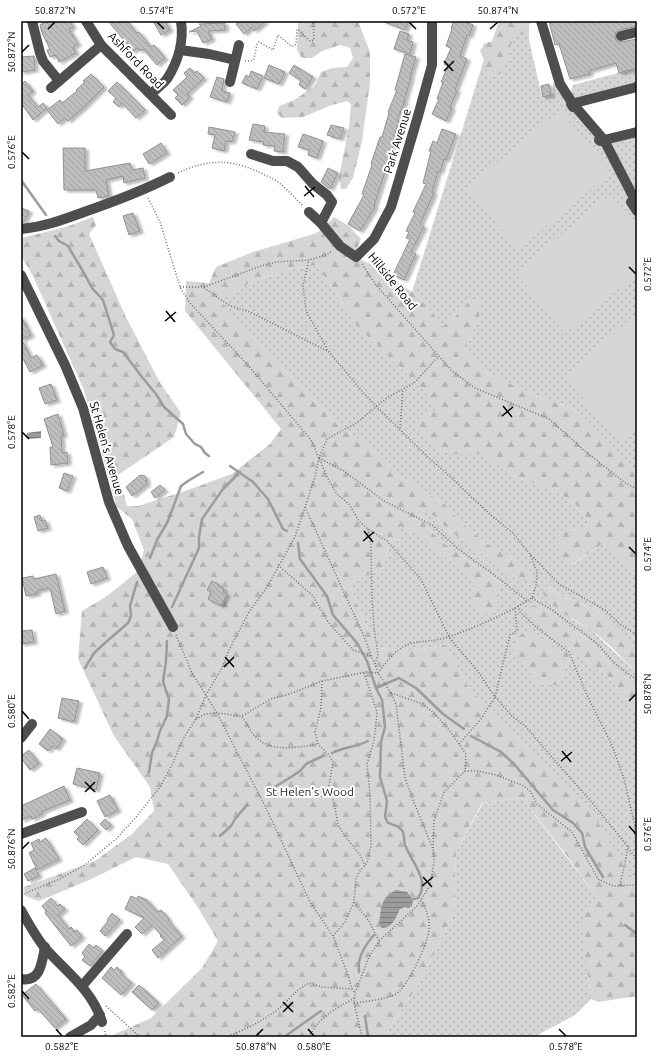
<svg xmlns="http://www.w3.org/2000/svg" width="658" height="1058" viewBox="0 0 658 1058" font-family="Ubuntu,sans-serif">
  <defs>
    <pattern id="grass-dots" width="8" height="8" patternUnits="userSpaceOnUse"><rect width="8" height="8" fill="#d5d5d5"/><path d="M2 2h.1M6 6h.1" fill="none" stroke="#b5b5b5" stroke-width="1.8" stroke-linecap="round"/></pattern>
    <pattern id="forest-firs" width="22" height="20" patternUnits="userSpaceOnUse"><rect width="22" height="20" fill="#d5d5d5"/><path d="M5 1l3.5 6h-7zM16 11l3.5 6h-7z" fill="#b5b5b5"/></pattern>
    <pattern id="water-rules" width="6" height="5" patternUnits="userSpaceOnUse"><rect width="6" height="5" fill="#9c9c9c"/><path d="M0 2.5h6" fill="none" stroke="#7d7d7d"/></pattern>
    <pattern id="building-back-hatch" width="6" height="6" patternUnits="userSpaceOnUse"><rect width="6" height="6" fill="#bebebe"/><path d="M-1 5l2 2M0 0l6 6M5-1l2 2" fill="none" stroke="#a2a2a2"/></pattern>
    <filter id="shadow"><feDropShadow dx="3.5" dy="2" stdDeviation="1" flood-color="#0004"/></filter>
  </defs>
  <rect width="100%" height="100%" fill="#fff"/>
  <!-- grass -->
  <g fill="url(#grass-dots)">
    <polygon points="501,21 529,21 529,40 542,96 554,93 553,83 556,82 600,141 637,132 637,473 583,416 571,408 537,396 483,371 464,348 478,320 471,299 458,314 443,326 418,296 412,292 485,56"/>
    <polygon points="637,68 637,87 577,103 571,92 573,85"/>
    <polygon points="317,265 356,325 424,390 438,410 420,416 458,454 482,453 517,478 554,490 578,507 589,521 584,530 567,529 572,565 602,544 637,572 637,649 614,630 596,610 565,597 548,586 571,619 590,629 637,673 637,685 612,667 593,644 567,626 557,637 570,648 562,652 554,647 558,685 570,658 576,654 604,673 637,712 637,884 546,769 504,723 470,690 445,645 409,651 378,648 366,626 349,584 383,568 382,566 392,539 401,542 399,525 426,538 442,554 474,581 475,589 473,603 499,582 445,544 426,527 427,521 416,512 420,510 434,516 452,533 476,548 488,559 508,572 520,582 517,561 492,547 458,520 446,505 411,482 390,472 388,461 335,422 238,323 221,300 251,282 290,269"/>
    <polygon points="522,798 596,896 582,923 591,999 575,1015 534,1037 389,1037 387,1032 418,985 454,914 456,852 483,803"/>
  </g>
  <!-- forest -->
  <g fill="url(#forest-firs)">
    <polygon points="298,21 358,21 370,52 370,83 362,141 353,178 346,189 341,189 339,177 349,127 351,104 347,101 332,105 303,117 282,118 277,113 279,106 294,100 315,86 321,72 332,68 347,67 353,58 350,48 340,45 322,51 312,58 302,58 297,50"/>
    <path d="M499,21L531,22L525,33C507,39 510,52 505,66C504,69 501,71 500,74L489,75C485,67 485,60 480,51L484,44L492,41Z"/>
    <path d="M93,217L96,225L89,234L125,315L159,381L181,413L174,437L118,475L127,506H138L185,491L232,474L270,444L281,429L185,311L186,281L209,283L216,267L253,252L317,233L334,217L349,226L361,239L354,256L372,265L418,296L443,326L458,314L471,299L482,300L478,320L464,348L483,371L537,396L571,408L583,416L637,473V572L602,544L571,565C557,558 558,547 558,532L567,529L584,530L589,521L578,507L554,490L517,478L482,454H458L437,450L415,425L420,416L437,410L424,390L356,325L317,265L290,269L251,282L221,300L238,323L335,422L388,461L390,472L411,482L446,505L458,520L492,547L517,561L532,573L530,580L520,582L508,572L488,559L476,548L452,533L434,516L420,510L416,512L427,521L426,527L445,544L499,582L498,610L481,615L473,603L475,589L474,581L442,554L426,538L400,526L401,542L392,539L382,566L383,568L349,584L366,626L378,648L409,651L445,645L470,690L504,723L546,769L592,813L625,868L637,884V996L598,1002L591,999L581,923L596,896L564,852L522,798L482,803L456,852L454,914L418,985L387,1032L389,1037H109L151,1018L202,968L218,941L197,906L168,864L136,857L87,881L39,901L25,896L24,887L95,861L132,834L154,811L150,787L114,736L78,659L82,611L107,596L138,571L144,550L132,519L117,507L84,390L32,274L21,256L22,238L69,226Z"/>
    <path d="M547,586L565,597L596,610L614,630L637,649V673C622,658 607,641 589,629C572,617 552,611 542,591Z"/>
    <polygon points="542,605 567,626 593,644 612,667 637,685 637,712 604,673 576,654 570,658 558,685 538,685 514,650 517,637 531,631 562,652 570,648 557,637 531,620 528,607"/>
  </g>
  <!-- pitch -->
  <g fill="#d5d5d5">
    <polygon points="560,110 611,172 518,250 467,188"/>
    <polygon points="611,194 637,225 637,274 565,334 515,273"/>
    <polygon points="637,313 637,429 621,443 564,377"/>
  </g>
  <!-- water -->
  <g fill="url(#water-rules)">
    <polygon points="41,431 41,438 28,439 26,437 27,433"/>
    <path d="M396,890L407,892L413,900L412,906L409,908L405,907L400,909C396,917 393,928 382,928L379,924C382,906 379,900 396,890Z"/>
  </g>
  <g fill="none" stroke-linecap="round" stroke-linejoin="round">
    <!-- stream -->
    <g stroke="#9c9c9c" stroke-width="2.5">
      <polyline points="21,180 46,215"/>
      <polyline points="55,236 59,241 68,246 84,273 92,288 103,300 114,335 110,342 115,349 123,352 142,377 156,394 164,407 183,424 186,434 195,444 201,447 205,453 209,456"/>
      <polyline points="230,466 253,482 268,499 283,529 287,531"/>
      <path d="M298,543L300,559L327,596L333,615L357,643L367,661L376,688L382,700L385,727L381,742L380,777L387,801L385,817L388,823C394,825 400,826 403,832C405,837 403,843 406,847C413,864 430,881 418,898L409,900"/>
      <polyline points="150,558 157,540 168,521 181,486 188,481 203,472"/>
      <polyline points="172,607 199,548 199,537 202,519 223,489 240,472"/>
      <polyline points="85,668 94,653 106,642 128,623 131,616 130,606 137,582"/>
      <polyline points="376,688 399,678 416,688 443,714 464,729"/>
      <polyline points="471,736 501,752 514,764 553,810 573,823 582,833 585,847 603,877"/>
      <path d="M332,753C344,747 357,747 368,741"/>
      <polyline points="149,772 152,753 157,741 160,731 167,716 169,699 163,682 166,661 167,641"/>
      <polyline points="273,788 291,777 300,771 306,764 323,756"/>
      <polyline points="220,836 231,826 235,819 247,805"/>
      <polyline points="625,925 637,934"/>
      <path d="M359,972C357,959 365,945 374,935"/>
      <polyline points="365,1016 368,1037"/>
      <polyline points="284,1037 321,1011"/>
    </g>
  </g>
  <!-- building -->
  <g fill="url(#building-back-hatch)" stroke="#929292" filter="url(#shadow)">
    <polygon points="47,21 70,21 73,27 69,29 78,44 73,47 76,53 59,62 56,55 50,57 47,50 50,49 42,33 40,25"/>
    <polygon points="108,21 127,21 137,33 139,32 151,47 154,45 165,58 157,65 143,49 140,51 137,48 132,52 127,46 128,45"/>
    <polygon points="153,21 165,21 170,30 161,35"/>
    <polygon points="240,21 266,21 254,31 252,27 244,34 236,24"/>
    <polygon points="382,21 409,21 405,30"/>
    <polygon points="454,21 464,21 473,25 469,36 467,35 460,56 467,59 455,90 457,91 450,107 452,108 446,121 432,114 439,99 437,99 443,82 441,82 448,66 444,64 451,48 446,46 452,29 451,28"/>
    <polygon points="549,21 637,21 637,26 619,30 616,32 615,37 617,41 620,42 637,39 637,68 619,73 616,63 589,71 590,74 570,79 559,44 555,45"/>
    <polygon points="225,23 225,30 208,31 212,39 203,43 197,31 189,32 201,26 199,24"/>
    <polygon points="400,31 409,34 407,40 413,42 410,54 394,49"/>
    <polygon points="405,54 416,57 410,77 411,77 404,101 405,101 397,120 399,121 393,141 395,141 374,206 375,207 360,231 348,224 364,195 362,194 372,165 371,164 380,137 382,137 389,113 388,112 397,90 395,90"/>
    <polygon points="34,56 35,70 21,72 21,57"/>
    <polygon points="269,65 285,72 279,84 264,78"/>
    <polygon points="294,65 313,77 305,89 299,85 301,81 289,73"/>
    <polygon points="190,68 195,73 197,71 204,78 187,94 190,97 182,105 175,98 178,95 173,90 187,77 184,73"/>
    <polygon points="251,71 263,76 257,89 242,83 246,75 249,77"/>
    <polygon points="91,74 104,87 83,108 68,121 65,118 58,124 47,110 60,100 62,103 77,91 76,90 85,82 83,81"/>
    <polygon points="217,77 224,79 222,91 230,93 227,102 210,97"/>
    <polygon points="25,81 33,91 28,95 38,107 43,103 47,108 33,120 21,103 21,85"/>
    <polygon points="117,82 145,110 136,118 122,103 119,107 113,102 116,98 108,91"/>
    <polygon points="549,84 551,95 543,97 541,86"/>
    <polygon points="253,124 265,126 264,132 285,134 283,152 274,151 275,146 263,145 264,142 249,140"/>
    <polygon points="331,125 344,128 340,139 327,135"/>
    <polygon points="209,127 235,132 232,142 226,141 224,151 212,148 215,135 208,134"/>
    <polygon points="442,129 456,134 446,160 444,159 440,172 438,171 432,193 434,193 420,224 424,227 411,252 416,254 404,280 393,275 410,239 406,238 409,232 406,231 415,213 413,212 426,184 423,183 431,151 429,151 433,141 437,143"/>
    <polygon points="303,134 323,141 317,158 308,155 309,150 298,147"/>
    <polygon points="161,143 167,153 149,164 143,154"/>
    <polygon points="63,148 85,148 85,171 130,163 132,170 143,168 145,178 124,183 123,176 106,180 109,196 98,198 96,190 64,190"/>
    <polygon points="328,168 338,173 330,189 321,182"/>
    <polygon points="21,208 29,211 24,222 21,222"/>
    <polygon points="133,213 140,231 129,235 123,216"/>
    <polygon points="21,316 31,335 22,340 31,358 37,355 43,365 30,372 21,355"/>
    <polygon points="51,384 57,400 45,404 39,388"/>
    <polygon points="58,414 64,435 61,436 62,453 67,452 68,463 51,465 50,447 53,447 44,419"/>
    <polygon points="64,473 73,476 67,491 59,488"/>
    <polygon points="140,475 145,476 146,478 147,484 132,496 126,487"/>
    <polygon points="160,485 165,490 155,498 151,492"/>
    <polygon points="40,515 42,521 45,520 48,528 38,531 34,517"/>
    <polygon points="103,567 107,578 91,584 87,572"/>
    <polygon points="56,574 65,611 56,614 50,588 37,591 37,594 26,596 22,578 33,576 34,579"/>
    <polygon points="212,581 219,585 218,586 224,589 223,592 227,594 221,606 208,599 211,592 207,590"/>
    <polygon points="32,630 34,642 21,644 21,631"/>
    <polygon points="62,698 79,701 74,722 58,718"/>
    <polygon points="50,729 63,739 56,749 52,746 48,751 39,744"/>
    <polygon points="29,750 39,763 30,770 21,758 21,756"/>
    <polygon points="77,768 100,773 96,790 73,784"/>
    <polygon points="64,786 70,800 41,812 42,814 32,819 31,816 21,820 21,806"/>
    <polygon points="110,795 118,810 105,817 97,801"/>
    <polygon points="87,819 98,830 83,845 77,839 79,837 74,832"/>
    <polygon points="105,819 111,825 106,830 100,824"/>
    <polygon points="46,838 59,859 37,870 29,853 34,850 31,843 39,839 40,842"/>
    <polygon points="35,868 39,876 28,881 24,874"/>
    <polygon points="131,896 137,899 138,896 147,900 158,912 161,910 169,919 168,920 182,936 158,958 152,950 164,940 160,936 161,935 152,925 142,934 135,927 144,918 125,909"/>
    <polygon points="51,898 58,906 60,904 65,909 58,915 69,929 71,927 75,932 77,930 82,937 71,946 45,913 46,911 42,906"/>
    <polygon points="112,913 120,920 105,936 100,931 108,921 107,920"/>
    <polygon points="89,944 94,948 96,945 103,951 90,966 82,960 85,957 82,953"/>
    <polygon points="111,967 114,970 117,967 122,972 121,974 132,983 121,995 102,978"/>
    <polygon points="36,984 66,1019 55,1028 38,1009 35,1011 22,995"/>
    <polygon points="139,985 159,1003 152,1010 132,992"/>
  </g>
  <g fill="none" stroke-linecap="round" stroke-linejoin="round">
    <!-- path -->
    <g stroke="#707070" stroke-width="1.5" stroke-dasharray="1 2" stroke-linecap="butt">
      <polyline points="245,61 251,61 254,59 257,44 259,42 273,50 278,35 291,46 294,46 296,44 297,30 298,29 310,41 314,40 313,21"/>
      <path d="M178,173C209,158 234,159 265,175C269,177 274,179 278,182C287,189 295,198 303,206"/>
      <path d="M148,198L160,222L180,287L190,303L246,363L311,440L329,481L337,494L349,504L359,521L368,529L387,541L421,579L449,637L479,673L495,697L512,716L526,727C563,771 604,813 637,860"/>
      <polyline points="362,264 376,285 452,371 475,388 549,419 586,452 624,482 637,489"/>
      <polyline points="180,287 203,287 230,306 250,312 329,352"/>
      <polyline points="204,287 264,265 277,262 309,260 326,255 331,252"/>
      <polyline points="400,428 403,389"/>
      <polyline points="319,458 344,471 384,501 432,525 457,548 501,580 527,601"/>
      <polyline points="305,507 363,634 378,673 391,693 396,704 405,778 413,800 433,849 434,862 430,885 418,905 379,941 369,957 355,993 354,1003 362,1037"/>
      <polyline points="368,529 371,545 372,600 374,628 378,655 375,664"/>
      <polyline points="531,555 559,584 605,610 621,625 637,635"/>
      <polyline points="278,565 313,596 328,622 353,650 371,656"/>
      <polyline points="532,598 552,610 598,644 614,663 637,680"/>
      <polyline points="518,606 520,612 536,627 569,652 586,693 612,745 624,779 635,826 636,857"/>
      <polyline points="176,635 192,673 217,713 266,808 310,902 333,936 348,975 352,989"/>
      <polyline points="364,673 377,712 374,741 367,764 370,794 371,846 367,863 359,872 356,879 354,902 369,921 379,941"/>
      <polyline points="322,681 321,708 315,732 318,744 329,755 333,762 329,786 335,808 338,825 345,836 360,855 365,866"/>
      <polyline points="391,693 423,704 435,714 449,730 466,754 465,771 478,771 496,775 524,786 531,792 537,804 572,832 598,879 613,886 637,885"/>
      <path d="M242,717C247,723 251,734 258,739C275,753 298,747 318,744"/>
      <path d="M196,719L205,714L217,713L242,716L271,699L290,694L322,681L366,672L378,673C387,661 397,647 412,643C424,641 436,641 448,637C477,627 506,614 532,598L536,586L537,572L530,554L513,533L492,516L469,495L454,480L429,458L376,406L361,390L329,352L306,311L303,285L309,260"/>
      <polyline points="459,744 481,719 495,697 510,635 517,631 515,607"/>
      <polyline points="433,848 434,821 444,792 465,771"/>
      <polyline points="620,885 625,863 628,846"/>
      <polyline points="21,895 62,878 86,864 117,838 137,816 160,787 172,765 183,739 196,719 206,695 222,668 229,650 249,612 267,587 295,537 315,477 319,458 327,439 358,422 388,397 414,383 439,356"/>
      <polyline points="333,936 345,922 354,902"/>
      <path d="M354,1003C368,1001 383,1000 396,994C407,988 429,942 429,929C430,918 426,909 421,900"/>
      <polyline points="106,1006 140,1037"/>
      <polyline points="105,1031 106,1037"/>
      <path d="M225,1037C243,1031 261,1022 277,1010C290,1000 294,990 310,983L322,987L352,989L355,993"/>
      <path d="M309,1037C318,1018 336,1008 355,998"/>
    </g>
    <!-- minor -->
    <g stroke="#4e4e4e" stroke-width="10">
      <polyline points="32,21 40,53 43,61 59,81"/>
      <polyline points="86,21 101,45 171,115"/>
      <polyline points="541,21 560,84 573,104 604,140 635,200"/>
      <polyline points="621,36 637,32"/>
      <polyline points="180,50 209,54 235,60"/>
      <polyline points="230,82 239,45"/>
      <polyline points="51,88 101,45"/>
      <path d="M151,94C156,89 163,84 167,79C178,62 184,41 181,21"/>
      <polyline points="573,107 571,104 637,87"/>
      <polyline points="599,140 600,141 637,132"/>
      <polyline points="251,154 273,161 287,161 298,167 313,184 327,195 332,202 321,223"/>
      <polyline points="637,199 631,202 637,211"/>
      <polyline points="309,212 321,223 340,246 356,257 374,239 391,207 418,116 432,65 432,21"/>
      <path d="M21,229C44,227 62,220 84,212C113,202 142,191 170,177"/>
      <polyline points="21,275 65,365 83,408 109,502 128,546 173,627"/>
      <polyline points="21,738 32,724"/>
      <polyline points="21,834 82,812"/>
      <path d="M21,910C28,923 35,935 44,947C65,971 92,989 102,1022"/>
      <path d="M21,979C41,983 42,961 45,947"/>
      <polyline points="82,986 127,934"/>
      <polyline points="70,1037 91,1025 100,1015"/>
    </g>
  </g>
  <!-- ticks -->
  <path fill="none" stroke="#000" stroke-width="1.5" d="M157,22L164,29M409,22L416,29M48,29L55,22M490,29L498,22M22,52L29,45M444,61L453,71M444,71L454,61M22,152L29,159M305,186L314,197M304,196L315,187M629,267L636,274M166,311L175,322M165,321L176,312M503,406L512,417M502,416L513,407M22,432L29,439M364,531L373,542M363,541L374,532M629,547L636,554M225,657L234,667M224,667L234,657M629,701L636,694M22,711L29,719M562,751L571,762M561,761L572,752M85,782L95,792M85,792L95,782M629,826L636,834M22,849L29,842M423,877L432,887M422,886L433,877M22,991L29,999M283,1002L293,1012M283,1012L293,1002M56,1029L62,1036M308,1029L314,1036M559,1029L566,1036M256,1036L263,1029"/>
  <g text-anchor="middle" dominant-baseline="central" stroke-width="4" stroke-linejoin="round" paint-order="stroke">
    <!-- street labels -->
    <g font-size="12" fill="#000" stroke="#fff">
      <text transform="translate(136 60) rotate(46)">Ashford Road</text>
      <text transform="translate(397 141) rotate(-73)">Park Avenue</text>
      <text transform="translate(393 281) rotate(51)">Hillside Road</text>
      <text transform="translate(107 448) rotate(74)">St Helen's Avenue</text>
    </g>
    <!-- park labels -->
    <g font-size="12" fill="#2c2c2c" stroke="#fff">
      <text x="310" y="791">St Helen's Wood</text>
    </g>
  </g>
  <!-- border -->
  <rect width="658" height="1058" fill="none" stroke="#ffffff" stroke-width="44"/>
  <rect x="22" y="22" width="614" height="1014" fill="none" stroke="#000" stroke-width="1.5"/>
  <g font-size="10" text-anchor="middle" fill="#000">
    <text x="55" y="14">50.872°N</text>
    <text x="157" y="14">0.574°E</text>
    <text x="409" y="14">0.572°E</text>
    <text x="498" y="14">50.874°N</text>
    <text transform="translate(11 52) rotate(-90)" y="4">50.872°N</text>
    <text transform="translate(11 152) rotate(-90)" y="4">0.576°E</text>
    <text transform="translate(647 274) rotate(-90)" y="4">0.572°E</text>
    <text transform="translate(11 432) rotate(-90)" y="4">0.578°E</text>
    <text transform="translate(647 554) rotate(-90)" y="4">0.574°E</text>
    <text transform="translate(647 694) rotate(-90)" y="4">50.878°N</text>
    <text transform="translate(11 711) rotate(-90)" y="4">0.580°E</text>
    <text transform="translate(647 834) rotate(-90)" y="4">0.576°E</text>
    <text transform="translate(11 849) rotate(-90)" y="4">50.876°N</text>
    <text transform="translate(11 991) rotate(-90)" y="4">0.582°E</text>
    <text x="62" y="1050">0.582°E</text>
    <text x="256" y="1050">50.878°N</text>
    <text x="314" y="1050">0.580°E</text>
    <text x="566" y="1050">0.578°E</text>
  </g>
</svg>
